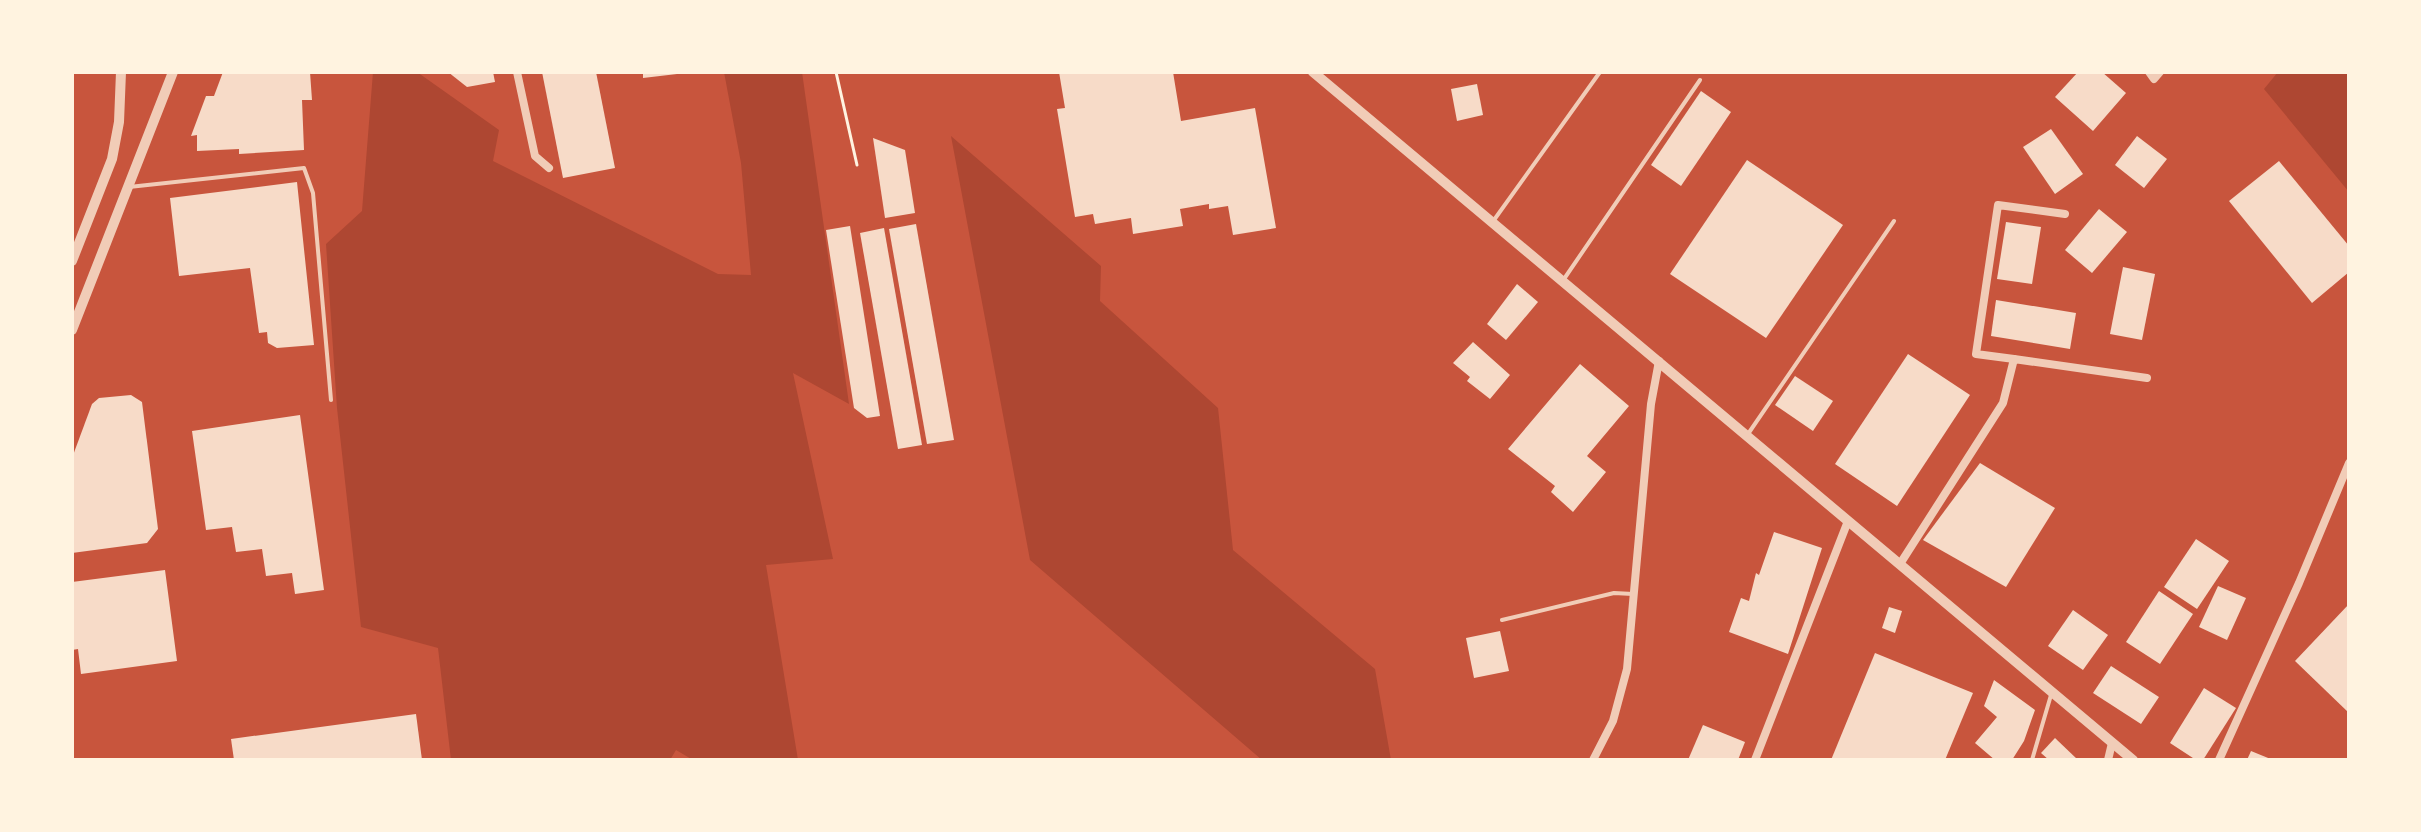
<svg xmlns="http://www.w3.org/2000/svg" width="2421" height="832" viewBox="0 0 2421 832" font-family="'Roboto Condensed',sans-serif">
  <rect width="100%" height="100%" fill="#c8553d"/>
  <!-- green -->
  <g fill="#ae4732">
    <polygon points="373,72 417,72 499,130 493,161 718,274 751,275 741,163 724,72 802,72 849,404 793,373 833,559 766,565 798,760 693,760 676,750 670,760 451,760 438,648 361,627 337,408 326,244 362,211"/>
    <polygon points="2278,72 2349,72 2349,192 2264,89"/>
    <polygon points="951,136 1101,266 1100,301 1218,408 1233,550 1375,669 1391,760 1262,760 1030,560"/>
  </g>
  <!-- building -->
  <g fill="#f7dbc8">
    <polygon points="223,72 310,72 312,100 302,100 304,150 239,154 239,149 197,151 197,135 191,136 206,96 214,96"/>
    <polygon points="448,72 493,72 495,82 467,87"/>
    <polygon points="542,72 596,72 615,168 563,178"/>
    <polygon points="643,72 676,72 677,74 643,78"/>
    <polygon points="1059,72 1173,72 1181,121 1255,108 1276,228 1233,235 1228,206 1209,209 1209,204 1180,209 1183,226 1133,234 1131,218 1095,224 1093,214 1075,217 1057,109 1065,108"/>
    <polygon points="2078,72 2102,72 2126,93 2093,131 2055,97"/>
    <polygon points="1477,84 1483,115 1457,121 1451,89"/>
    <polygon points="1701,91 1731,112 1681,186 1651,165"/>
    <polygon points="2051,129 2083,174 2055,194 2023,147"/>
    <polygon points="2137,136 2167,159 2144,188 2115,165"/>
    <polygon points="873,138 905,150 915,213 885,218"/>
    <polygon points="1747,160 1843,225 1766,338 1670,274"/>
    <polygon points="2279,161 2349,246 2349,272 2312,303 2229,201"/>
    <polygon points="297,182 314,345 277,348 268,343 267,332 259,333 250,268 179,276 170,198"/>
    <polygon points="2099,209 2127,232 2092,273 2065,250"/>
    <polygon points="2006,222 2041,227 2032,284 1997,279"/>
    <polygon points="916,224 954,440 927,444 889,229"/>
    <polygon points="850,226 880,416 867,418 854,408 826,230"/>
    <polygon points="884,228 922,445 898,449 860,233"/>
    <polygon points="2123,267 2155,274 2142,340 2110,334"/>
    <polygon points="1517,284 1538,302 1506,340 1487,324"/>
    <polygon points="1996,300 2076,313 2070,349 1991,336"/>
    <polygon points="1473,342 1510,375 1490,399 1467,381 1470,377 1453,363"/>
    <polygon points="1908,354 1970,395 1897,506 1835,464"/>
    <polygon points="1580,364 1629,406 1587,456 1606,472 1573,512 1551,492 1555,486 1508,449"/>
    <polygon points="1795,376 1833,401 1813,431 1775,405"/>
    <polygon points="131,395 142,402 158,529 147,543 72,553 72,458 92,404 99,398"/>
    <polygon points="300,415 324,590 295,594 292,573 266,576 262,549 236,552 232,527 206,530 192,431"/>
    <polygon points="1980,463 2055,508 2006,587 1923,540"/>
    <polygon points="1774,532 1822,548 1788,654 1729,632 1741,598 1749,601 1756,573 1759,575"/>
    <polygon points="2196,539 2229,561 2197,609 2164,587"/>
    <polygon points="165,570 177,661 81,674 78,649 72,650 72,582"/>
    <polygon points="2218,586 2246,598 2227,640 2199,627"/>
    <polygon points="2159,591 2193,614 2160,664 2126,642"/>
    <polygon points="2349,604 2349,713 2295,661"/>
    <polygon points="1889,607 1902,611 1895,633 1882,628"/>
    <polygon points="2073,610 2108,635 2083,670 2048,646"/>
    <polygon points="1500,631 1509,671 1474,678 1466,638"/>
    <polygon points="1875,653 1973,693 1945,760 1831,760"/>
    <polygon points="2111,666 2159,697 2141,724 2093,693"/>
    <polygon points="1994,680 2035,710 2024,741 2012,760 1995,760 1975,743 1997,717 1984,706"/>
    <polygon points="2204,688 2236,708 2203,760 2196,760 2170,743"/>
    <polygon points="416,714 422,760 234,760 231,739"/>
    <polygon points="1703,725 1745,742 1738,760 1688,760"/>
    <polygon points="2055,738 2078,760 2049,760 2041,753"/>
    <polygon points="2251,751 2273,760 2247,760"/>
  </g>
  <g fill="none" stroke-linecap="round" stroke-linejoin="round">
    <!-- path -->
    <polyline stroke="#fff3e0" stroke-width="3" points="836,72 857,165"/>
    <!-- service -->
    <g stroke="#f1ccb7" stroke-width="4">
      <polyline points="129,187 304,168 313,193 331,400"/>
      <polyline points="1494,220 1600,72"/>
      <polyline points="1564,279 1700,80"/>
      <polyline points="1748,434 1894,221"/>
      <polyline points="1502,620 1614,593 1633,594"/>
      <polyline points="2032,760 2051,695"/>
    </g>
    <!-- minor -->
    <g stroke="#f1ccb7" stroke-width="8">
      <polyline points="517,72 535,156 549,168"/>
      <polyline points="2149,72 2154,79 2160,72"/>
      <polyline points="2014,359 1976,354 1998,205 2065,214"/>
      <polyline points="1900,564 2003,403 2014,359 2147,378"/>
      <polyline points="1593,760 1613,721 1627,669 1651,404 1659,361"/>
      <polyline points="1755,760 1848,521"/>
      <polyline points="2108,760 2112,743"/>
      <polyline points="2219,760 2299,583 2349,463"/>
    </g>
    <!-- tertiary -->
    <g stroke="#f1ccb7" stroke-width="10">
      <polyline points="1313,72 2133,760"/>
      <polyline points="72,261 112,159 119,122 121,72"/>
      <polyline points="72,330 173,72"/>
    </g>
  </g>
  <!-- border -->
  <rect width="2421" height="832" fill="none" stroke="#fff3e0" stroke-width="148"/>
</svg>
